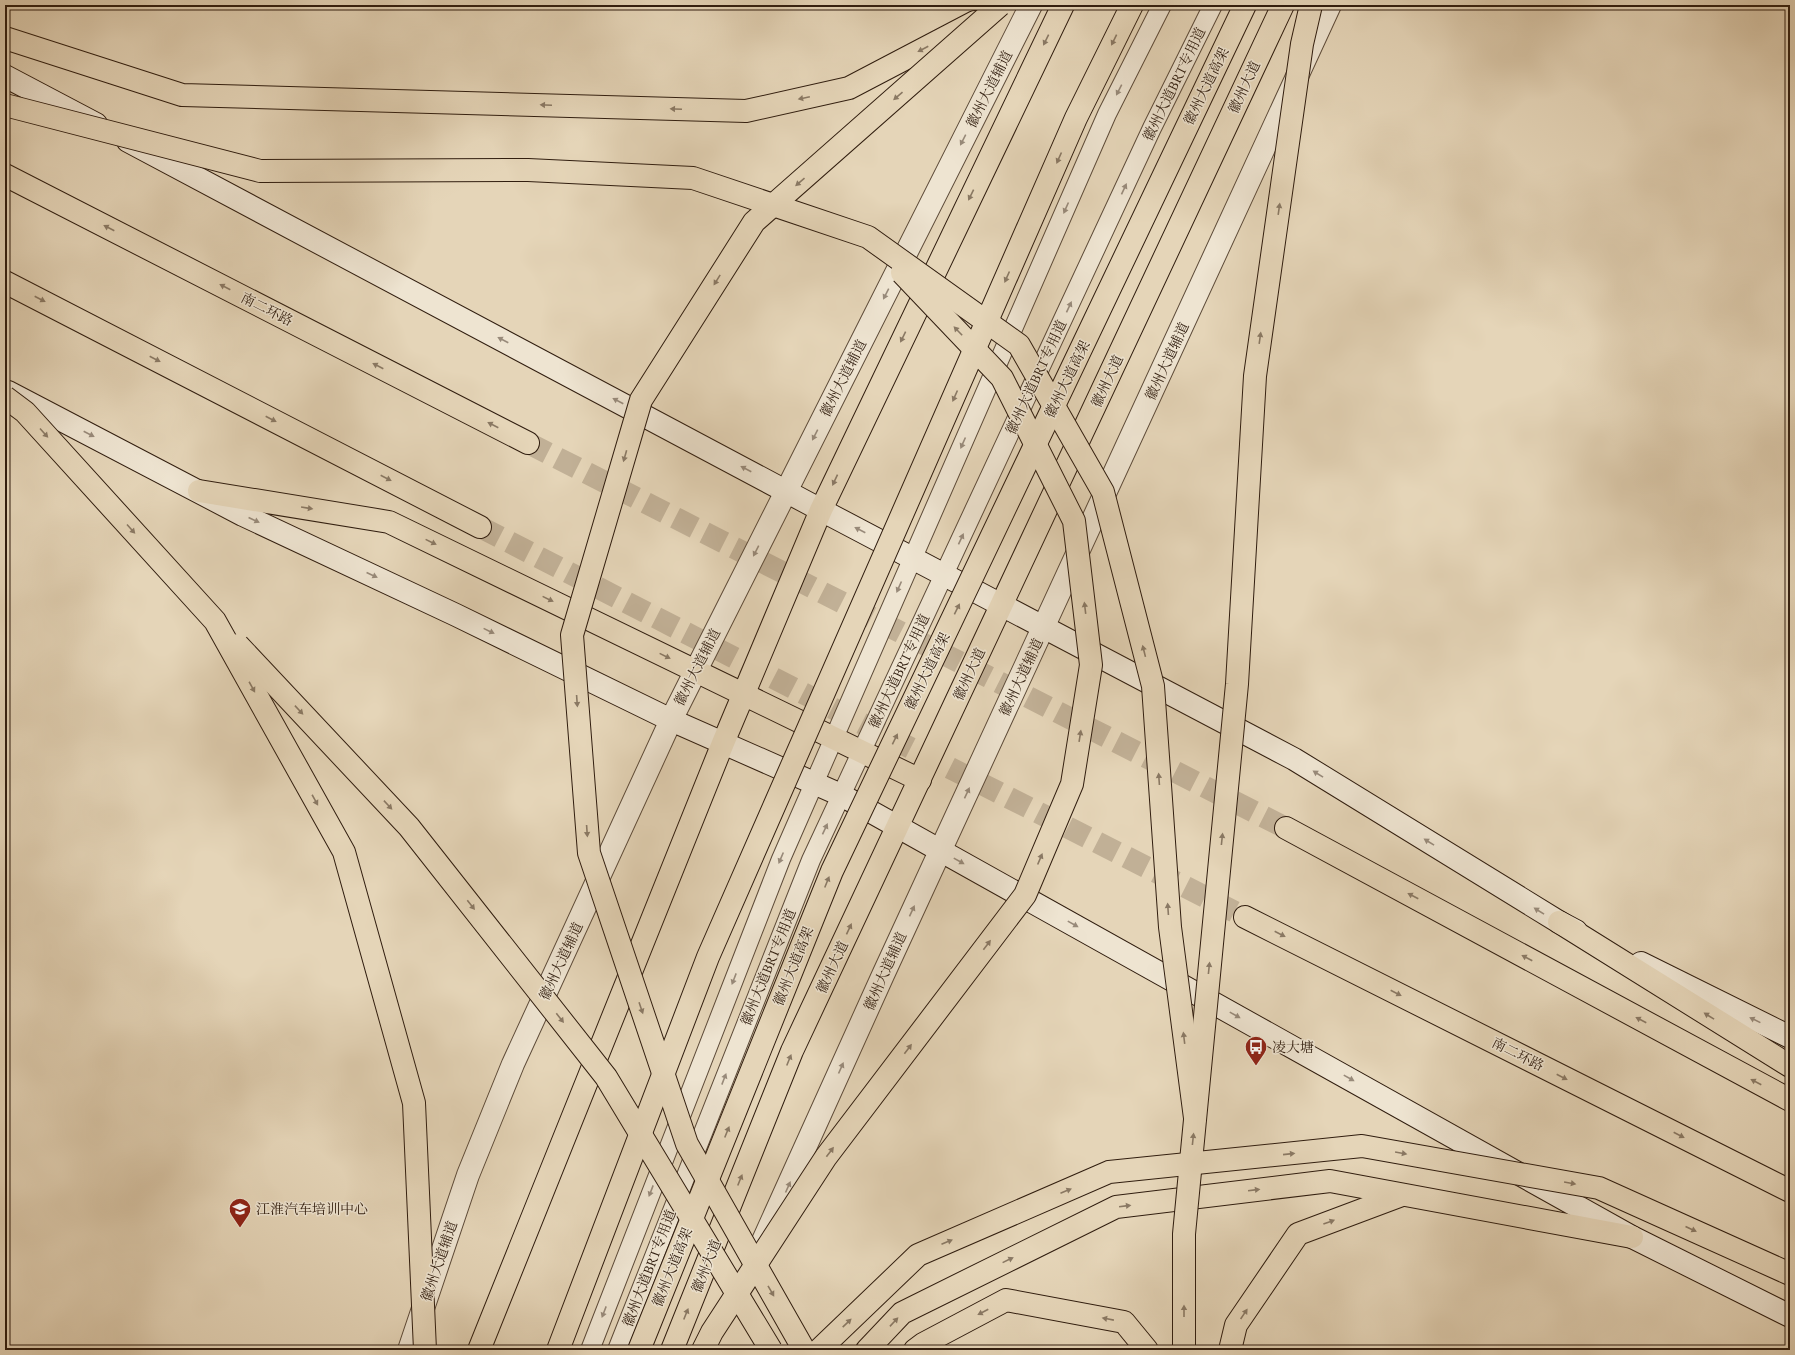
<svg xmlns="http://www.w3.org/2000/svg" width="1795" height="1355" viewBox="0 0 1795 1355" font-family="'EB Garamond','Noto Serif SC',serif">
  <rect width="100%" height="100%" fill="#e5d5b8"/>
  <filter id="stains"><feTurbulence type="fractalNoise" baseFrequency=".005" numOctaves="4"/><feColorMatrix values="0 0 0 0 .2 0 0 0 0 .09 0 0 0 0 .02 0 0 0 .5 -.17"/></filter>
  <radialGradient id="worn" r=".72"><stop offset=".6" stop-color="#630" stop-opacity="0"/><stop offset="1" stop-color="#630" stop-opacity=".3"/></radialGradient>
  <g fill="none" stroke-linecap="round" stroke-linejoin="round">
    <!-- trunk-tunnel -->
    <g stroke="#c1b096" stroke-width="22" stroke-dasharray="22 11" stroke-linecap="butt">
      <polyline points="528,443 1286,828"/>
      <polyline points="480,527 867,726 1245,917"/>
    </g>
    <!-- service casing -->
    <g stroke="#5d4b39" stroke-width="20">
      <g id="service">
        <polyline points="590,1350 781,859 1107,114 1162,5"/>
        <polyline points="617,1350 811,860 1152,128 1213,5"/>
      </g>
    </g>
    <!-- tertiary casing -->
    <g stroke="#5d4b39" stroke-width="24">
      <g id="tertiary">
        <polyline points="762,1243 883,975 1330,5"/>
        <polyline points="409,1350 468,1175 513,1064 671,720 1031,5"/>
      </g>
    </g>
    <!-- secondary casing -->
    <g stroke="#301d0f" stroke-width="24">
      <g id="secondary">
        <polyline points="5,76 96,124"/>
        <polyline points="128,141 821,510 1294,759 1559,922 1576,931"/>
        <polyline points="8,392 243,515 456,615 671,720 841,795 1632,1237 1790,1316"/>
        <polyline points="1641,963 1790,1037"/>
      </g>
    </g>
    <!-- primary casing -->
    <g stroke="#301d0f" stroke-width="24">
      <g id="primary">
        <polyline points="199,491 389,522 920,780"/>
        <polyline points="479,1350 723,743 821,510 1063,5"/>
        <polyline points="672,1350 792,1051 1283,5"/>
      </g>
    </g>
    <!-- trunk casing -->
    <g stroke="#301d0f" stroke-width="24">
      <g id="trunk">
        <polyline points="5,38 182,95 746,111 849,88 975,22"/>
        <polyline points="5,175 528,443"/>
        <polyline points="5,282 480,527"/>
        <polyline points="1286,828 1790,1100"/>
        <polyline points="1245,917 1790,1191"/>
        <polyline points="1559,922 1790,1066"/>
        <polyline points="867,1350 902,1313 1116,1207 1330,1181 1632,1237"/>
        <polyline points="915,1350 923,1344 1006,1300 1124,1322 1147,1350"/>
        <polyline points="1230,1350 1236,1325 1298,1234 1402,1195"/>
      </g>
    </g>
    <!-- service -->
    <use href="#service" stroke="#eee4d1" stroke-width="18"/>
    <!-- tertiary -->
    <use href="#tertiary" stroke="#eee4d1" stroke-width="22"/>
    <!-- secondary -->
    <use href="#secondary" stroke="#eee4d1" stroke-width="22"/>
    <!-- primary -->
    <use href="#primary" stroke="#e5d5b8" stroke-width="22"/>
    <!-- trunk -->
    <use href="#trunk" stroke="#e5d5b8" stroke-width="22"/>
    <!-- trunk-bridge casing -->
    <g stroke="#301d0f" stroke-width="24" stroke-linecap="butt">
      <g id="trunk-bridge">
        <polyline points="5,105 260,171 528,170 693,178 868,237 1019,345 1103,492 1153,686 1170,927 1195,1118"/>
        <polyline points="5,397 25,412 215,621 344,852 414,1103 425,1350"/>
        <polyline points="238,645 409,827 606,1077 771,1350"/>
        <polyline points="558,1350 708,957 1076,118 1132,5"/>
        <polyline points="639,1350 832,871 1245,5"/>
        <polyline points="703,1350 712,1332 826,1157 1025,895 1072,784 1091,665 1074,521 1002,378 902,273"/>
        <polyline points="804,1350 687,1144 589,853 572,635 641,400 754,222 1000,5"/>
        <polyline points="819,1350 918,1255 1109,1172 1362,1146 1599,1188 1790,1274"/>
        <polyline points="1184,1350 1184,1234 1237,684 1255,376 1302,44 1311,5"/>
      </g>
    </g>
    <!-- trunk-bridge -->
    <use href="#trunk-bridge" stroke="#e5d5b8" stroke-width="22"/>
  </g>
  <!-- one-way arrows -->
  <defs><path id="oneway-solid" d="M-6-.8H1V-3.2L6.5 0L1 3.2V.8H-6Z"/></defs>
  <g fill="#8a7964">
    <use href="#oneway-solid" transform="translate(1046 40) rotate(116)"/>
    <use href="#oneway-solid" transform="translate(1114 40) rotate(116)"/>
    <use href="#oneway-solid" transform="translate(923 49) rotate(152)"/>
    <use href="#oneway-solid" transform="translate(898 96) rotate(139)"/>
    <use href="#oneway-solid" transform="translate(804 98) rotate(168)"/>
    <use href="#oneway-solid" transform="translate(546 105) rotate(-178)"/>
    <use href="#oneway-solid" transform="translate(676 109) rotate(-178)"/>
    <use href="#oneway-solid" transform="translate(1059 158) rotate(114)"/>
    <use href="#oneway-solid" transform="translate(800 182) rotate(139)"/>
    <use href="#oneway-solid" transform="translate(971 195) rotate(116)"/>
    <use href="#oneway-solid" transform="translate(1279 209) rotate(-82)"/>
    <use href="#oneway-solid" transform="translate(109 228) rotate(-153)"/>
    <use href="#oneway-solid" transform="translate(1007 277) rotate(114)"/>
    <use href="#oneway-solid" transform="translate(717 280) rotate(122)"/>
    <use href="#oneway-solid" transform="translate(225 287) rotate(-153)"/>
    <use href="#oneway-solid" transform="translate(40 299) rotate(27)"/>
    <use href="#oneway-solid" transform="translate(958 331) rotate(-134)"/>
    <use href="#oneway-solid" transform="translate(903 337) rotate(116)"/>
    <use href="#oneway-solid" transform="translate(1260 338) rotate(-82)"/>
    <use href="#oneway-solid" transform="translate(155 359) rotate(27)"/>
    <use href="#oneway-solid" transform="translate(378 366) rotate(-153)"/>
    <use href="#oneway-solid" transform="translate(955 396) rotate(114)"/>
    <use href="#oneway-solid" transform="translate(271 419) rotate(27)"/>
    <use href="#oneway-solid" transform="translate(493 425) rotate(-153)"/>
    <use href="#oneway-solid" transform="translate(44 433) rotate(48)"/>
    <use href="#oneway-solid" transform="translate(625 456) rotate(106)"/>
    <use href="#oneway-solid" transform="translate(386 478) rotate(27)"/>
    <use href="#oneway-solid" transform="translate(835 480) rotate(115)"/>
    <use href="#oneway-solid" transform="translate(307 508) rotate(9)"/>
    <use href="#oneway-solid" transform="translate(131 529) rotate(48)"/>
    <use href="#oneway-solid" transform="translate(431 542) rotate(26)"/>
    <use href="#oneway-solid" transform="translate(548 599) rotate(26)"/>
    <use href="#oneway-solid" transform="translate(1085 608) rotate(-97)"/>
    <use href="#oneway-solid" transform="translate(957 609) rotate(-64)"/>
    <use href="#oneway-solid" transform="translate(1144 651) rotate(-104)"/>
    <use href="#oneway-solid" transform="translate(665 656) rotate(26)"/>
    <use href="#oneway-solid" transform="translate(252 687) rotate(61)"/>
    <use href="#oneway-solid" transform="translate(577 701) rotate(86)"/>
    <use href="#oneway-solid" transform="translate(299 710) rotate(47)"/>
    <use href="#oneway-solid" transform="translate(1080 736) rotate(-81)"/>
    <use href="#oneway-solid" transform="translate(895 739) rotate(-64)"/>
    <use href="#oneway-solid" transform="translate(1159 779) rotate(-94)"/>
    <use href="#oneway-solid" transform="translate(315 800) rotate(61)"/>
    <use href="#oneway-solid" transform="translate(388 805) rotate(47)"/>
    <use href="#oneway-solid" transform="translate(587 831) rotate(86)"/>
    <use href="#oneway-solid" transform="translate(1222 839) rotate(-84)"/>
    <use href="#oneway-solid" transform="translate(1040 859) rotate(-67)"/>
    <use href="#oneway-solid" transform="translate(827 882) rotate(-68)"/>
    <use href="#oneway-solid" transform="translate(1413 896) rotate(-152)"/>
    <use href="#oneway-solid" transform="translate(471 905) rotate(52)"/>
    <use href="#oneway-solid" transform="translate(1168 909) rotate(-94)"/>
    <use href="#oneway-solid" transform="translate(849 929) rotate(-65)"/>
    <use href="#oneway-solid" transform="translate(1280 934) rotate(27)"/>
    <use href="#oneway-solid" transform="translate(987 945) rotate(-53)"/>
    <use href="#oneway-solid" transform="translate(1527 958) rotate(-152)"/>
    <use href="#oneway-solid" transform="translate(1209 968) rotate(-84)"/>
    <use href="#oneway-solid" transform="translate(1396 993) rotate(27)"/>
    <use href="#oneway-solid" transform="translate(641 1008) rotate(71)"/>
    <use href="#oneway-solid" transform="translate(1709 1016) rotate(-148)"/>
    <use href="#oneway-solid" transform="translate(560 1018) rotate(52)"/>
    <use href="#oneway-solid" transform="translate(1641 1020) rotate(-152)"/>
    <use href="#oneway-solid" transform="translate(1184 1038) rotate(-97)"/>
    <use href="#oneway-solid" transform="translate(908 1049) rotate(-53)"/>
    <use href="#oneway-solid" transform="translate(789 1060) rotate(-68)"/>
    <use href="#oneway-solid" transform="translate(1562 1077) rotate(27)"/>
    <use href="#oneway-solid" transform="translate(1756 1082) rotate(-152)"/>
    <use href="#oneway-solid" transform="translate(727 1132) rotate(-68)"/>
    <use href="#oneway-solid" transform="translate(1679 1135) rotate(27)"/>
    <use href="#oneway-solid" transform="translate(1193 1139) rotate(-84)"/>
    <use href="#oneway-solid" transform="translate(830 1152) rotate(-53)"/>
    <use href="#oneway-solid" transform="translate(1401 1153) rotate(10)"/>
    <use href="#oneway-solid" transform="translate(1289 1154) rotate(-6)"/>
    <use href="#oneway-solid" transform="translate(740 1180) rotate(-68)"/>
    <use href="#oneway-solid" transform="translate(1570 1183) rotate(10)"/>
    <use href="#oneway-solid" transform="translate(1254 1190) rotate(-7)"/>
    <use href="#oneway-solid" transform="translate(1066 1191) rotate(-23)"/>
    <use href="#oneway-solid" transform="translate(1125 1206) rotate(-7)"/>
    <use href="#oneway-solid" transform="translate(1329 1222) rotate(-20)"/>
    <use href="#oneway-solid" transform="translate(1691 1229) rotate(24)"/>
    <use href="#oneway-solid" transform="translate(947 1242) rotate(-23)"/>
    <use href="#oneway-solid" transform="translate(1008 1260) rotate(-26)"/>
    <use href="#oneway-solid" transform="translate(771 1291) rotate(60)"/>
    <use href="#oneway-solid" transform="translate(1184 1311) rotate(-90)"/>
    <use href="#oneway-solid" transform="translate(983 1312) rotate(152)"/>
    <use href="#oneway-solid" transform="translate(686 1314) rotate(-68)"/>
    <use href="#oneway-solid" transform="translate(1244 1314) rotate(-56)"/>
    <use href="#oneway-solid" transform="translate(1108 1319) rotate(-169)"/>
    <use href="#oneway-solid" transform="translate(894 1322) rotate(-47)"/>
    <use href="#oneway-solid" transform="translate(847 1323) rotate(-44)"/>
  </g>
  <g fill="#988a7a">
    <use href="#oneway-solid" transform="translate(1119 90) rotate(117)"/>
    <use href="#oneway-solid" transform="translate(963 140) rotate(117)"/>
    <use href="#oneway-solid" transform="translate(1124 189) rotate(-65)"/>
    <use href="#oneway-solid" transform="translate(1066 208) rotate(114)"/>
    <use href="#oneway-solid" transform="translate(886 294) rotate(117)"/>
    <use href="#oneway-solid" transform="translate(1069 307) rotate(-65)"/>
    <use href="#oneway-solid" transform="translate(503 340) rotate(-152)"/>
    <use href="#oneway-solid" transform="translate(618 401) rotate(-152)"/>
    <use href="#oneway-solid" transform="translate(89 434) rotate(27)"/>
    <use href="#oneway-solid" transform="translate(815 435) rotate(117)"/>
    <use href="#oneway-solid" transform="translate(963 443) rotate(114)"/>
    <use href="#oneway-solid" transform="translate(746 469) rotate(-152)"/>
    <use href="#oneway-solid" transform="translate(254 520) rotate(25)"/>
    <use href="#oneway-solid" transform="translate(860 530) rotate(-153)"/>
    <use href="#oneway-solid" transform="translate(961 539) rotate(-65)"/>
    <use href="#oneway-solid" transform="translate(756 551) rotate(117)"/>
    <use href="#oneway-solid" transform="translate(372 575) rotate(25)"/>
    <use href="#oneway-solid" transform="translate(899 587) rotate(114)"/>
    <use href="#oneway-solid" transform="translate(489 631) rotate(26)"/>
    <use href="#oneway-solid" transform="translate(1318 774) rotate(-148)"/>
    <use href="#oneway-solid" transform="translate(967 793) rotate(-65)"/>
    <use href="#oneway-solid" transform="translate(825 829) rotate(-65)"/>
    <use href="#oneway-solid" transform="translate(1429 842) rotate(-148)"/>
    <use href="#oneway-solid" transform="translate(781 858) rotate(113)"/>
    <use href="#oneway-solid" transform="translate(959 861) rotate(29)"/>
    <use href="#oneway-solid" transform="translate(912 911) rotate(-65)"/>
    <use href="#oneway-solid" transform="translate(1539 911) rotate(-148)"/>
    <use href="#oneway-solid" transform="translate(1073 924) rotate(29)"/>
    <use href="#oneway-solid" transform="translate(734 979) rotate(111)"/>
    <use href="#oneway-solid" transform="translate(1235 1015) rotate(29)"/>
    <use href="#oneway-solid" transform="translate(1755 1020) rotate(-154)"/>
    <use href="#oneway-solid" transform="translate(841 1068) rotate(-66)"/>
    <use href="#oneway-solid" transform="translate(1349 1078) rotate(29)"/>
    <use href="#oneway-solid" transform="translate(724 1079) rotate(-69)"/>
    <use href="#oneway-solid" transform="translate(788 1187) rotate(-66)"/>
    <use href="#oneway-solid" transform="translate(651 1191) rotate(111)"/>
    <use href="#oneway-solid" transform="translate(604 1312) rotate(111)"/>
  </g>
  <!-- icons -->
  <defs>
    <g id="bus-pin" transform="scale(1.15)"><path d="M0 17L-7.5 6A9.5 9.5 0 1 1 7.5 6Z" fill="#8f2418" stroke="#eee4d1"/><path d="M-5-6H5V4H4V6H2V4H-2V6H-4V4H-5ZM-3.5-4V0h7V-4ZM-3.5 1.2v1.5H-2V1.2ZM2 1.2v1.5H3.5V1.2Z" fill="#fff"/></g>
    <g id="school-pin" transform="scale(1.15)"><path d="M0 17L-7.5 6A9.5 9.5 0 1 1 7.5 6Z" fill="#8f2418" stroke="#eee4d1"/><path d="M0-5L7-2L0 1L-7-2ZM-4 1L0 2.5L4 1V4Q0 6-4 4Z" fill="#fff"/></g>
  </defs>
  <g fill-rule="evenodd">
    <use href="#bus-pin" x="1256" y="1047"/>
    <use href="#school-pin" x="240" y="1209"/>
  </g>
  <g text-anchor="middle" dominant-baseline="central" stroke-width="3" stroke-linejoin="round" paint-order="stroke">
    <!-- street labels -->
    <g font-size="14" fill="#301d0f" stroke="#eee4d1">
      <text transform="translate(1174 84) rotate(-64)">徽州大道BRT专用道</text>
      <text transform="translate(1206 86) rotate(-64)">徽州大道高架</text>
      <text transform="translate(1244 87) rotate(-65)">徽州大道</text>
      <text transform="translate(989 89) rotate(-63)">徽州大道辅道</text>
      <text transform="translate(267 309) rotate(27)">南二环路</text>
      <text transform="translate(1167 361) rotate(-65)">徽州大道辅道</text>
      <text transform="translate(1036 377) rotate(-65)">徽州大道BRT专用道</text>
      <text transform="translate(843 378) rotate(-63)">徽州大道辅道</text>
      <text transform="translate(1067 379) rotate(-64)">徽州大道高架</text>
      <text transform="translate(1107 381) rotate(-65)">徽州大道</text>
      <text transform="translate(697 667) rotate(-63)">徽州大道辅道</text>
      <text transform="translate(899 671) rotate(-65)">徽州大道BRT专用道</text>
      <text transform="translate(927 671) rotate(-64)">徽州大道高架</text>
      <text transform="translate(969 674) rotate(-65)">徽州大道</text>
      <text transform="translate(1021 677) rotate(-65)">徽州大道辅道</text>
      <text transform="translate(561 961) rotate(-65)">徽州大道辅道</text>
      <text transform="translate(793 966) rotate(-68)">徽州大道高架</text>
      <text transform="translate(768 967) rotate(-68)">徽州大道BRT专用道</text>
      <text transform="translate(832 967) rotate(-65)">徽州大道</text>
      <text transform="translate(885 971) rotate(-66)">徽州大道辅道</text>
      <text transform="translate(1518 1054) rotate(27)">南二环路</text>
      <text transform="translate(439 1261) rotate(-71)">徽州大道辅道</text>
      <text transform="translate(706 1266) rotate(-68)">徽州大道</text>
      <text transform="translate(672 1267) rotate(-68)">徽州大道高架</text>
      <text transform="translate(649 1268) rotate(-69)">徽州大道BRT专用道</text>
    </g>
    <!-- poi labels -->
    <g font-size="14" fill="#301d0f" stroke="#eee4d1" text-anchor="start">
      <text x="1272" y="1047">凌大塘</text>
      <text x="256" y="1209">江淮汽车培训中心</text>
    </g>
  </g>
  <!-- margin -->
  <rect width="1795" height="1355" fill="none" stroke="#e5d5b8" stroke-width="20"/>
  <rect x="6" y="6" width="1783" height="1343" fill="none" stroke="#301d0f" stroke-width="2"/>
  <rect x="10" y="10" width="1775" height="1335" fill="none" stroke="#301d0f"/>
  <rect width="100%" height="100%" filter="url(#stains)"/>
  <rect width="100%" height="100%" fill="url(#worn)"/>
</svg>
